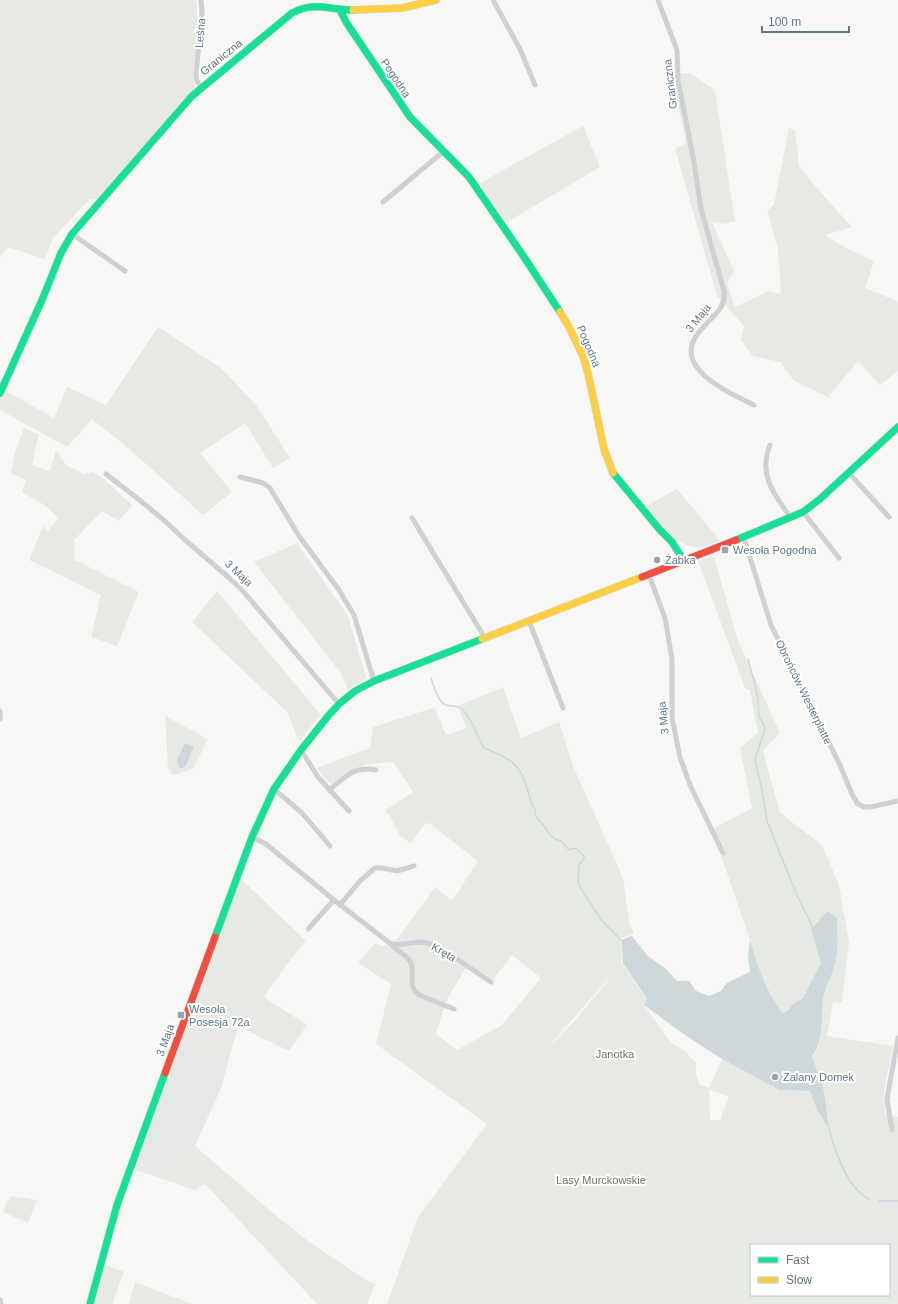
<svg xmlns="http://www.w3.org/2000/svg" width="898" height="1304" viewBox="0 0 898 1304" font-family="Helvetica,sans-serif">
  <rect width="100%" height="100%" fill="#f7f7f6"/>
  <!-- built -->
  <polygon fill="#e6e8e8" points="179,1048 227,1066 221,1088 195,1146 133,1169"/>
  <!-- green -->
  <g fill="#e7eae4" fill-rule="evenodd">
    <path d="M0,0H196C197,12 199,25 198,37C197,52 190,76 196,90L101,199H90L53,238L45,259L7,247L0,258Z"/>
    <polygon points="689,73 715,90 735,221 723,224 712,222 734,271 727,284 735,307 768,291 781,294 778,249 767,211 774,205 789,128 795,130 799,166 815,186 852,227 825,235 844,247 874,261 865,288 897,301 898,304 898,371 880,385 858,361 828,397 794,381 780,362 753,356 741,340 744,326 717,296 675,149 686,143 672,74"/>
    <polygon points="583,126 600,167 507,222 480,183"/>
    <polygon points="158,327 221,368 256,405 290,458 273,468 245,423 200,453 232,492 203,515 127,447 92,419 67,447 0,410 0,388 54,418 67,387 106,405"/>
    <polygon points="24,428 39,434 32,465 50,471 56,450 66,465 84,474 93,472 104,479 132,505 119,521 102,511 74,540 75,560 139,592 117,646 91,637 101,595 29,560 43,526 48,531 58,518 46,506 22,492 26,480 11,473 15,452"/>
    <path d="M677,489L717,537L719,542C712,544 703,549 695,547C674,544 658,522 646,506Z"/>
    <polygon points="297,543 348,616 366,678 348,690 341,673 254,562"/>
    <path d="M714,556L738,641L780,733L763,751L780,813L822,845L839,885L849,942L842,1003L833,1002L827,1036L893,1046L884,1092L885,1114L898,1117V1304H387L418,1217L487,1124L376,1044L391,984L358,963L375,943L384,947L398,938L435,887L450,899L454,898L478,861L429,823L425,824L411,843L401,837L386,810L413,792L393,762L368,764L331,784L316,768L370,748L373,727L433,708H435L446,735L466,728L458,706L503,687L521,738L559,722L573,766L623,878L629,921L634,934L620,938L622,963L647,1000L644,1005L671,1043L685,1051L696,1063V1074L699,1084L709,1088L722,1059L779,1090L810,1091L817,1110L824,1091L812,1056L817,1049L822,1023L823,997L835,963L827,911L811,930L821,963C816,974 811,986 804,996C801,1000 786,1011 781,1013L773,1000L756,964L750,940L712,829L752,808L740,748L758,733L750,690L745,688L698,561ZM512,955L541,978L502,1025L457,1050L436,1034L446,1001L468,964L493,980ZM608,980L578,1017L544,1052L607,980ZM709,1089L729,1097L720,1120H710ZM751,1245H889V1295H751Z"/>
    <polygon points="217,591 321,715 299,741 287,712 192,622"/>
    <polygon points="165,716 208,739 193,769 173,775 168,768"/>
    <polygon points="240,878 306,941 287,964 264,997 307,1025 289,1051 238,1026 227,1066 179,1048 224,925"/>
    <polygon points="195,1146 269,1210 308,1241 366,1280 375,1284 367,1304 317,1304 205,1184 195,1190 133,1169"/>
    <polygon points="10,1196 37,1200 28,1223 3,1212"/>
    <polygon points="105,1264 124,1272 112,1304 95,1304"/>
    <polygon points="135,1282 192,1304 129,1304"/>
  </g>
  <!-- water -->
  <g fill="#ced8da">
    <polygon points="185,743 194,746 186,766 180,769 177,760"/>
    <path d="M827,911L837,918C837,933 839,950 835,964C832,976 825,987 823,999C821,1017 824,1041 812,1056L824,1091L829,1129L817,1110L810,1091L779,1090L722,1059L685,1035L644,1005L647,999L623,963L621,940L632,936L648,956L666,969L677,981H689L696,991L709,996L721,991L727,983L750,972L748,957L750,940C757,965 766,991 782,1013L788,1010L792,1005L803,998L821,963L811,930Z"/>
  </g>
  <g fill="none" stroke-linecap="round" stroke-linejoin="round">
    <!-- stream -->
    <g stroke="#ced8da" stroke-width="1.5">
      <polyline points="748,659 754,681 758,699 759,716 765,728 755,760 762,790 767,821 796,893 813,928"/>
      <path d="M431,678C434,686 438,702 446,705C452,707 458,705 463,710C473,721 477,736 484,748C520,762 522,769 532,805L535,809L536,817L546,828L549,834L555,839L561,841L569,850L575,848L584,856V858L579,865L578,882L583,892L603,922L621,940"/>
      <path d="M829,1129C835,1151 848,1189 869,1199"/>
      <polyline points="879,1201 898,1201"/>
    </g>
    <!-- fast casing -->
    <g stroke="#d3d5d5" stroke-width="8">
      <g id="fast">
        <polyline points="340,10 346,22 410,117 469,177 524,257 560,312"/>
        <path d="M0,393L42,300L61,253L72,234L192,96L292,13C315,1 329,10 353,10"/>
        <polyline points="613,473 660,530 672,542 684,561"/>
        <polyline points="736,540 803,512 820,499 898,427"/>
        <polyline points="215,937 252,837 274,789 301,750 328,716 339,704 355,691 374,681 482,639"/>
        <polyline points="90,1304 117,1205 165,1073"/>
      </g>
    </g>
    <!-- slow casing -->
    <g stroke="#d3d5d5" stroke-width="8">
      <g id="slow">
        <polyline points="353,10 402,8 436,0"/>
        <polyline points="560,312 569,327 583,356 588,373 604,449 613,473"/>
        <polyline points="482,639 642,577"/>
      </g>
    </g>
    <!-- jam casing -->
    <g stroke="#d3d5d5" stroke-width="8">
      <g id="jam">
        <polyline points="642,577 736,540"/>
        <polyline points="165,1073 215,937"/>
      </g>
    </g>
    <!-- street -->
    <g stroke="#cfd0d1" stroke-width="5">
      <path d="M201,0L202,13L196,74C196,80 197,83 202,87"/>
      <polyline points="493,0 520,49 535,85"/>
      <path d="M658,0L677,50L678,80L694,162L701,209L724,291C726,305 717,313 708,322C702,329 694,336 692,345C684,374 734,395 754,405"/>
      <polyline points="383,202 444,151"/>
      <polyline points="72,234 125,271"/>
      <path d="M770,445C758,476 774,494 791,518"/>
      <polyline points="849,473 889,517"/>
      <polyline points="106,474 137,498 166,522 184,539 228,577 242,590 339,704"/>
      <polyline points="240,477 263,483 270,488 299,536 339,590 354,615 374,681"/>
      <polyline points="803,512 839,558"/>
      <polyline points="412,518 485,638"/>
      <polyline points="744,538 771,625 840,765 852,794 857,803 864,807 870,807 898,801"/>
      <polyline points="649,575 665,618 672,659 672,718 680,757 690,785 723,853"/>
      <polyline points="529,621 563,708"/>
      <polyline points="0,711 0,719"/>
      <polyline points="301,750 318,777 349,811"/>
      <polyline points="274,789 302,813 330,846"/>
      <path d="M329,790C344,778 355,765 376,770"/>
      <path d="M252,837L266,844L334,900L391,944C396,951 408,955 411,963C415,975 407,986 419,995L454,1009"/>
      <polyline points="340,905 360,881 375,868 382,868 397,871 414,866"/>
      <polyline points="308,929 334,900"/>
      <path d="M391,944C402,946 412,942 423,942C429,943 434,945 439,947L491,982"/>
      <polyline points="892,1130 887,1099 898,1038"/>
      <polyline points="0,1300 1,1304"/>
    </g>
    <!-- fast -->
    <use href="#fast" stroke="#16e098" stroke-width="7"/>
    <!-- slow -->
    <use href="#slow" stroke="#ffcf43" stroke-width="7"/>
    <!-- jam -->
    <use href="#jam" stroke="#f24e42" stroke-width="7"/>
  </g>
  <!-- markers -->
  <g fill="#96a3ab" stroke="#fff" stroke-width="1.5">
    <rect x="721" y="546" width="8" height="8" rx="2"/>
    <circle cx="657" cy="560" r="4"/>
    <rect x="177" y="1011" width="8" height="8" rx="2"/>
    <circle cx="775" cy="1077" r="4"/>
  </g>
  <g text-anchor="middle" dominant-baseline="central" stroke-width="4" stroke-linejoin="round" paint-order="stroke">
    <!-- street labels -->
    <g font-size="11" fill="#617682" stroke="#fff">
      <text transform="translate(200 33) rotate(-85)">Leśna</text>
      <text transform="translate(221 57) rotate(-39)">Graniczna</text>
      <text transform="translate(396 78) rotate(56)">Pogodna</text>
      <text transform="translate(670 84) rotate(-97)">Graniczna</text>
      <text transform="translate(698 318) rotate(-51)">3 Maja</text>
      <text transform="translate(589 346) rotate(67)">Pogodna</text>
      <text transform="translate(239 573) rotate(43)">3 Maja</text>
      <text transform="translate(804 692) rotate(64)">Obrońców Westerplatte</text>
      <text transform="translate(663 718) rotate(-96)">3 Maja</text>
      <text transform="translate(444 952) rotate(30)">Kręta</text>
      <text transform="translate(165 1040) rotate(-70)">3 Maja</text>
    </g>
    <!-- poi labels -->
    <g font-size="11" fill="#617682" stroke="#fff" text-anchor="start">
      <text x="733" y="550">Wesoła Pogodna</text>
      <text x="665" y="560">Żabka</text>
      <text x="189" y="1009">Wesoła<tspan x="189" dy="13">Posesja 72a</tspan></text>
      <text x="783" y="1077">Zalany Domek</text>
    </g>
    <!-- park labels -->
    <g font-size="11" fill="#677960" stroke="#fff">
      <text x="615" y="1054">Janotka</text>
      <text x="601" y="1180">Lasy Murckowskie</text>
    </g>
  </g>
  <!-- legend -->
  <rect x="750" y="1244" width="140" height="52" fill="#ffffff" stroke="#c0c8cd"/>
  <rect x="758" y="1257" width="20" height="6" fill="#16e098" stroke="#c0c8cd"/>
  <text x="786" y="1264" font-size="12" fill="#617682">Fast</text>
  <rect x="758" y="1277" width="20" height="6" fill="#ffcf43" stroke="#c0c8cd"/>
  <text x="786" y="1284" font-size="12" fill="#617682">Slow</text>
  <!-- scale -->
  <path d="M762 26v6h87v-6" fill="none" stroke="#617682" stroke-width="2"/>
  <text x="768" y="26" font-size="12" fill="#617682" stroke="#ffffff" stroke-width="3" paint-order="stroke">100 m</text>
</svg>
